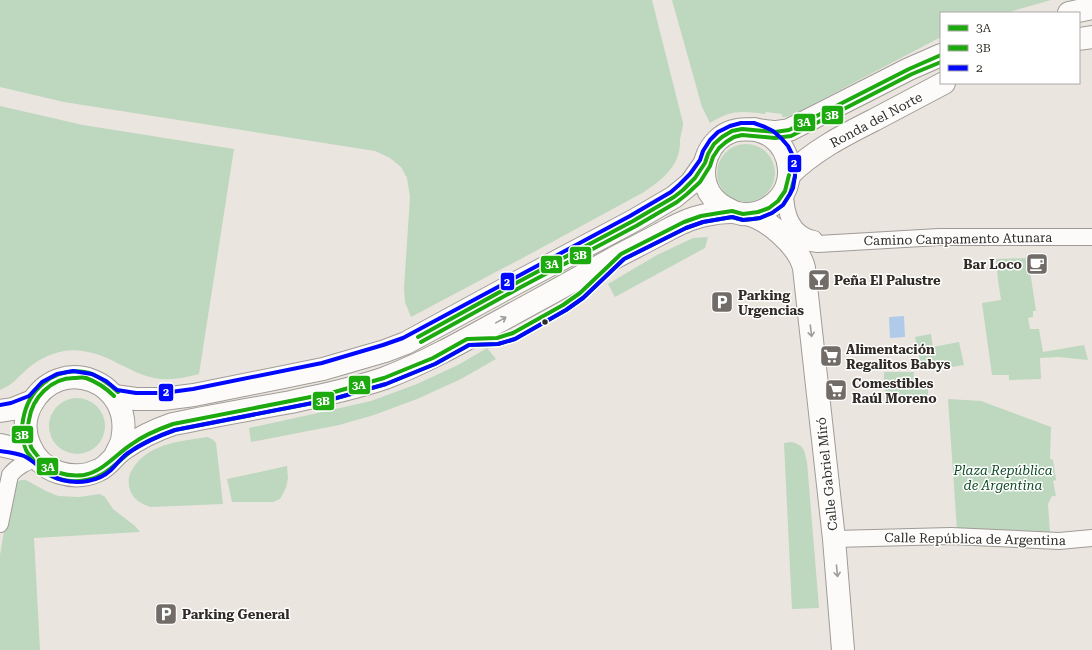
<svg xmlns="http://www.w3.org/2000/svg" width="1092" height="650" viewBox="0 0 1092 650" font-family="'Roboto Serif',serif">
  <rect width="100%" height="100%" fill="#ebe5df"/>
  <!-- green -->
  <g fill="#bed7bf">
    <path d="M0,0H652L683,123C683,129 681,133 680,139C680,144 680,150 678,155C674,171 657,183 644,192L530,254L411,317L405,302L404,288L410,197L407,178L401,167L390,158L375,151L64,102L0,87Z"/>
    <path d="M672,0H1051L1006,13H941V37L800,111L786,117H782V114L766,112L765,114C741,111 731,110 710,123L702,107Z"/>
    <path d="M0,106L83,125L234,149L199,374C184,378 169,381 154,378C140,375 130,369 117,363C104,355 80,348 64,351C49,354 35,361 24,372C15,380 12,385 0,390Z"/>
    <circle cx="746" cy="173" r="29"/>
    <polygon points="708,237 705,248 615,297 608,284 657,255 693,238"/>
    <polygon points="1028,258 1036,311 1033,311 1033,317 1028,318 1030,329 1039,329 1043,352 1084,345 1088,360 1058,357 1040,358 1041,379 1009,380 1009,375 992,375 982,303 1001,300 998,280 996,259"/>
    <polygon points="931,334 933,347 959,342 964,365 938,369 928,369 922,370 915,337"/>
    <polygon points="487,348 496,359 461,379 417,399 374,415 339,425 251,442 249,428 318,413 371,401 417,384 458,365"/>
    <polygon points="884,372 914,372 913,386 928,386 928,398 886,396 884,380"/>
    <circle cx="77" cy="426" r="28"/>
    <polygon points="948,399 981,401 1051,427 1050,459 1053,460 1056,480 1053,481 1056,496 1052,496 1048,504 1050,533 957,530"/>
    <path d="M207,437L212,439L216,443L223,504L151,507C142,505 133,499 130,490C127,479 129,473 136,464C153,443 182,441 207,437Z"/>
    <path d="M792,442C805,446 804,450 807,462L819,608L792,609L784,443Z"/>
    <polygon points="287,466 288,478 286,488 280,499 273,502 232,502 227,479"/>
    <polygon points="21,480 26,480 46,491 58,496 79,497 100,494 105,497 113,509 135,526 140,532 34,538 40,650 0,650 0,555 8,508 17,482"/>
  </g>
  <!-- water -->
  <polygon fill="#b0cbea" points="904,316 905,337 890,338 889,317"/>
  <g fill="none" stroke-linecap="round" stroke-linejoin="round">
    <!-- street casing -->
    <g stroke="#a09b96" stroke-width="18">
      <g id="street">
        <path d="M785,191C785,212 791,235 814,239"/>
        <polyline points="785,238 798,241 818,244 939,237 1092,237"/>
        <path d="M0,524L10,475C17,466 27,462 37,458"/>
        <polyline points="834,539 951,536 1059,541 1092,538"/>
      </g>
    </g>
    <!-- secondary casing -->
    <g stroke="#a09b96" stroke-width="24">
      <g id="secondary">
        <polyline points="1069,13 1092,8"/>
        <polyline points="1079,39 1092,37"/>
        <path d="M789,175C813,151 844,135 874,120C897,108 921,95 944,83"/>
        <path d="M732,211C723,207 714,201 709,192C697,169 708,139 733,131C747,127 760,131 773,132C778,132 784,131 789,130L909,69L941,55"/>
        <path d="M747,214C768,219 799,246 804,268L834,539L843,650"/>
        <polyline points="114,396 136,399 163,399 194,395 323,369 385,351 406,343 518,282 633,221 674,197 691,183 705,163"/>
        <polyline points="0,411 13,409 33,401"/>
        <polyline points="0,445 26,451 37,458"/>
        <path d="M115,456C117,451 121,445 122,440C135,381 59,352 31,405C24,418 24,433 30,446C41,473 74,482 99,470C107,467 114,456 122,450C137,439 155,430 173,424C212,416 251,409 291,402C322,395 354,389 385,378C424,363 460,343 496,323C535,302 575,280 614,258C629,250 645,242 660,234C668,230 676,225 684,222C697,216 717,212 731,212C735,212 738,213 742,214C755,215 767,210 776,202C796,184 792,151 771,136C766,133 760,131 754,129"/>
      </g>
    </g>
    <!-- street -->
    <use href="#street" stroke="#fcfbfa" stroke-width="16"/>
    <!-- secondary -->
    <use href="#secondary" stroke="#fcfbfa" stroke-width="22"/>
    <!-- bus-1 casing -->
    <g stroke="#fff" stroke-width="7">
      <g id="bus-1">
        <polyline points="418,337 518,282 633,221 674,197 683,190 695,178 705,163 708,154 714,144 722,137 732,131 742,129 775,132 789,130 909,69 941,55"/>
        <path d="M114,396C106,388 97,382 86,378C82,377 78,378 74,378C51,378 32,398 29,420C27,428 28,438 31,447C33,451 37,455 40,459C50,473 68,477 84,475C104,471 116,454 132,444C144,435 159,429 173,424L331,393L384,378L433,358L467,339L497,338L513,333L563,305L580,293L621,254L684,222L701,216L719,213L732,211L743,214L758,212L769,208L778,201L785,191L789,175"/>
      </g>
    </g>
    <!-- bus-2 casing -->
    <g stroke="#fff" stroke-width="7">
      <g id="bus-2">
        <polyline points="421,342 521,287 636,226 677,202 687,194 700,182 710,166 713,157 719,148 726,142 734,137 742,135 775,138 791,136 912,74 941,62"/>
        <path d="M118,392C110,384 96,374 85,372C53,367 28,390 23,420C21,429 22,441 26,450C28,454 32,458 35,462C46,478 67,484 86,480C106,477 118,461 134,449C146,441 161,435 175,430L333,399L386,384L435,364L469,345L498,344L515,339L566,310L583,298L624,259L686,228L703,222L732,217L743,220L753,219L760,218L772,213L783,205L790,194L795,176"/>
      </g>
    </g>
    <!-- bus-3 casing -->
    <g stroke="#fff" stroke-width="7">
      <path id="bus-3" d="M0,405L11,403L29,396L42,382L57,374L73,371L92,374L106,381L117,390L136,393H163L193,389L322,363L383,345L403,338L630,216L671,192L679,185L690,174L700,160L703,151L710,140L718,132L730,126L741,123H754L765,127L773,131L781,138L788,146L792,154L795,166V176L793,188L790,194L783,205L772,213L760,218L753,219L743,220L732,217L703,222L686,228L624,259L583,298L566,310L515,339L498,344L469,345L435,364L386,384L333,399L175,430C158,436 143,443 128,453C122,457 117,464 111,470C98,482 79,484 62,480C46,476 38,463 24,456C17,453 8,452 0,451"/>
    </g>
    <!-- bus-1 -->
    <use href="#bus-1" stroke="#1daa0f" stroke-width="4"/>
    <!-- bus-2 -->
    <use href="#bus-2" stroke="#1daa0f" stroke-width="4"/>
    <!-- bus-3 -->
    <use href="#bus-3" stroke="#0008ff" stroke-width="4"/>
  </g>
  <!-- one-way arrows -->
  <defs><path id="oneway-shaft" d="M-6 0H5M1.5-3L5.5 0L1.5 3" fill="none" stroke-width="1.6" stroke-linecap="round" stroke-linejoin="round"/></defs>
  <g stroke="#a09d9b">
    <use href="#oneway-shaft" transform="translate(501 320) rotate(-29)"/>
    <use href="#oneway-shaft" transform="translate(811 331) rotate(83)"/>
    <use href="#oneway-shaft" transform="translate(837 571) rotate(85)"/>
  </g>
  <!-- icons -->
  <defs>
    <g id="cafe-square" transform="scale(1.15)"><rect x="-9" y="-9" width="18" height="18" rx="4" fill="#716c67" stroke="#fff"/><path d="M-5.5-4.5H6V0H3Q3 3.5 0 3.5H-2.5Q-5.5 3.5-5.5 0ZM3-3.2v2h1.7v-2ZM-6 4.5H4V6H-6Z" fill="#fff"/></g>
    <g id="bar-square" transform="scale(1.15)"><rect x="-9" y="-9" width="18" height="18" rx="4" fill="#716c67" stroke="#fff"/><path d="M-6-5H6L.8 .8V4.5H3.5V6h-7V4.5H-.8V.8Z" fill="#fff"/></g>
    <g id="parking-square" transform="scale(1.15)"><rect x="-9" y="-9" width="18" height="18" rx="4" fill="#716c67" stroke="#fff"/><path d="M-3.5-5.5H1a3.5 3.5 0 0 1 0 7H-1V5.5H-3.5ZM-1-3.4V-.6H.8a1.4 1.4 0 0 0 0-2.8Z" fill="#fff"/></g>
    <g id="supermarket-square" transform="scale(1.15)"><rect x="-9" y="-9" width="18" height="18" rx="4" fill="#716c67" stroke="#fff"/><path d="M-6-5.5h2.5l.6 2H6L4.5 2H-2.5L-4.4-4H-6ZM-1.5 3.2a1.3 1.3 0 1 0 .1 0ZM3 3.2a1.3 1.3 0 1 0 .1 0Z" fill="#fff"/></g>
  </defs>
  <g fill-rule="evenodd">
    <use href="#cafe-square" x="1037" y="264"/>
    <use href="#bar-square" x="819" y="280"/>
    <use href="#parking-square" x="722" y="302"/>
    <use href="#supermarket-square" x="831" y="356"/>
    <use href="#supermarket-square" x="836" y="390"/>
    <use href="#parking-square" x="166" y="614"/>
  </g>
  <!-- markers -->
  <circle fill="#302b26" stroke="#fff" stroke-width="1.5" cx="545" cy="322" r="3.5"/>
  <g text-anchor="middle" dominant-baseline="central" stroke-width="3" stroke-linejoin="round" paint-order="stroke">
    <!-- street labels -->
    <g font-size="13" fill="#302b26" stroke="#fff">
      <text transform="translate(876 120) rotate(-28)">Ronda del Norte</text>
      <text transform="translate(958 239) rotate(-1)">Camino Campamento Atunara</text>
      <text transform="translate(827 474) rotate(-96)">Calle Gabriel Miró</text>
      <text transform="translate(975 539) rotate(1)">Calle República de Argentina</text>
    </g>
    <!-- poi labels -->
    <g font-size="13" font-weight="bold" fill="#302b26" stroke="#fff" text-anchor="start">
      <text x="1022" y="264" text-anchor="end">Bar Loco</text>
      <text x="834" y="280">Peña El Palustre</text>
      <text x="738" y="295">Parking<tspan x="738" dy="15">Urgencias</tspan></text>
      <text x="846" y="349">Alimentación<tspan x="846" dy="15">Regalitos Babys</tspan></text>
      <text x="852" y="383">Comestibles<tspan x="852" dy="15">Raúl Moreno</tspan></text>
      <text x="182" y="614">Parking General</text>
    </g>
    <!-- park labels -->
    <g font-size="13" font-style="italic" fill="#0f4b25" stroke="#fff">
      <text x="1003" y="470">Plaza República<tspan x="1003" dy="15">de Argentina</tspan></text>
    </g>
  </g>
  <g stroke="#fff" stroke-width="1.5">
    <rect x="821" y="105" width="23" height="20" rx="4" fill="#1daa0f"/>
    <rect x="793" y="113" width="23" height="19" rx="4" fill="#1daa0f"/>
    <rect x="787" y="154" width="15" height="19" rx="4" fill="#0008ff"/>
    <rect x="569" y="246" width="23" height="19" rx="4" fill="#1daa0f"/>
    <rect x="540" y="255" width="23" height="19" rx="4" fill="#1daa0f"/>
    <rect x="500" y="272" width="15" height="19" rx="4" fill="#0008ff"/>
    <rect x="348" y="375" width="23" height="20" rx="4" fill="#1daa0f"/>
    <rect x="158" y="383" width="16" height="19" rx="4" fill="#0008ff"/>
    <rect x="312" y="391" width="23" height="20" rx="4" fill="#1daa0f"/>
    <rect x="11" y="425" width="23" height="19" rx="4" fill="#1daa0f"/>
    <rect x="36" y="457" width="23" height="19" rx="4" fill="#1daa0f"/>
  </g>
  <g font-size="11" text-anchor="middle" font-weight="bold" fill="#fff">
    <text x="832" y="119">3B</text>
    <text x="804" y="126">3A</text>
    <text x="794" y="167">2</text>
    <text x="580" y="259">3B</text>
    <text x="552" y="268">3A</text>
    <text x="507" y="286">2</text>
    <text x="359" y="389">3A</text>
    <text x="166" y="396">2</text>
    <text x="323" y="405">3B</text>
    <text x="22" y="439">3B</text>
    <text x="48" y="471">3A</text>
  </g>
  <!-- legend -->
  <rect x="940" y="12" width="140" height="72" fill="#ffffff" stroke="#acaaa8"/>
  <rect x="948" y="25" width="20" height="6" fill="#1daa0f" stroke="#acaaa8"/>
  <text x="976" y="32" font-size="12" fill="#302b26">3A</text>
  <rect x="948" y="45" width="20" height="6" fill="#1daa0f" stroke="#acaaa8"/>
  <text x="976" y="52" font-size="12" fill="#302b26">3B</text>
  <rect x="948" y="65" width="20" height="6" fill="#0008ff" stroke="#acaaa8"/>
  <text x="976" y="72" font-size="12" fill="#302b26">2</text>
</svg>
